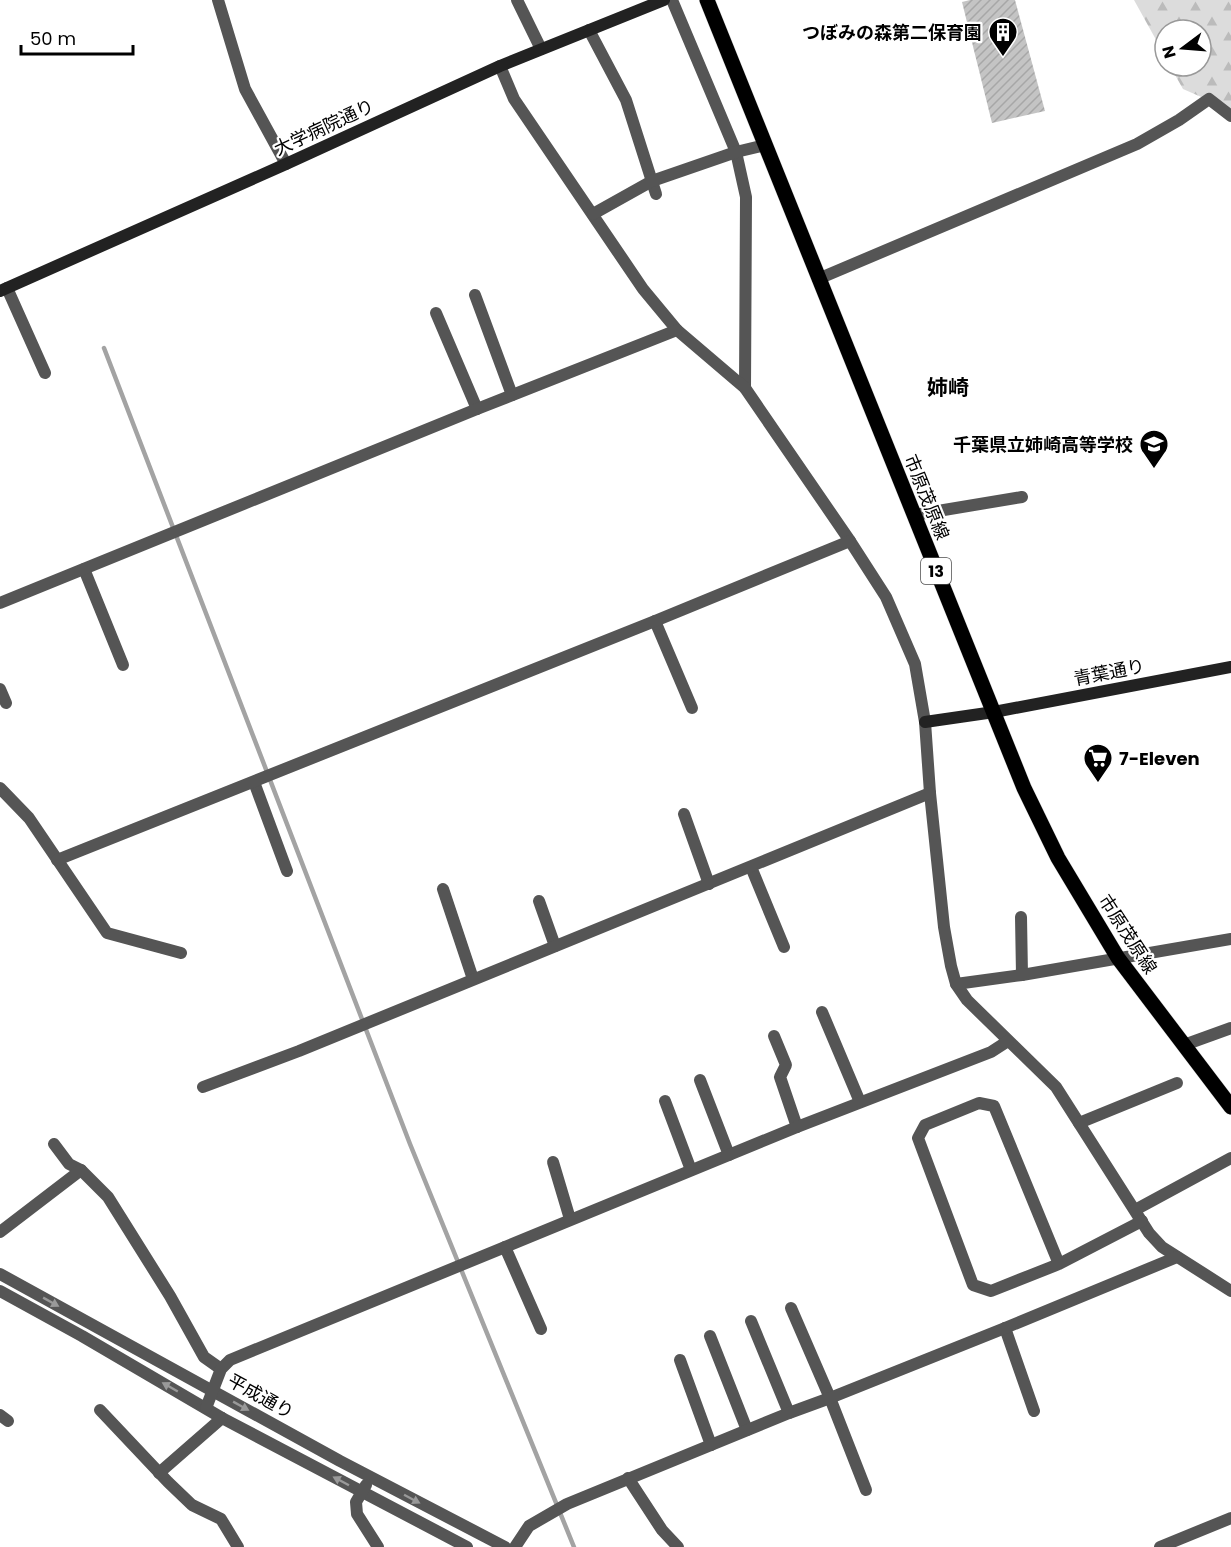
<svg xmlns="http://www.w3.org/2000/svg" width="1231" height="1547" viewBox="0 0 1231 1547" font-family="Poppins,'Noto Sans JP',sans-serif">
  <defs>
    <pattern id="forest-firs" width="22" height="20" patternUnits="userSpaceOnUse" patternTransform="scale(1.5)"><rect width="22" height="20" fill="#dcdcdc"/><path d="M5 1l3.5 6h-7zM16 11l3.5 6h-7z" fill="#bbb"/></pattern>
    <pattern id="building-hatch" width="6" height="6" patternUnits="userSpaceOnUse" patternTransform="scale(1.5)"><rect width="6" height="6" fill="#c4c4c4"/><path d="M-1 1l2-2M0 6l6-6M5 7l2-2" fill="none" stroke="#a7a7a7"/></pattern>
  </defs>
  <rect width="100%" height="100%" fill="#fff"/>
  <!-- forest -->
  <polygon fill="url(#forest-firs)" points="1134,0 1231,0 1231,110 1183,89 1170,66 1201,66 1201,30 1165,30 1165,56"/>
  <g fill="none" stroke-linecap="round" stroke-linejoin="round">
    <!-- stream -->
    <polyline stroke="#a3a3a3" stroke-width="4.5" points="104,348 410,1144 574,1547"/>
  </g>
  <!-- building -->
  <polygon fill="url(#building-hatch)" points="970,0 1015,0 1045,111 992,123 962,2"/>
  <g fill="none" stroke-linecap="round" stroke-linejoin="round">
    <!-- primary casing -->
    <g stroke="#dbdbdb" stroke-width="16">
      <polyline id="primary" points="707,0 1024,788 1058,858 1118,958 1231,1107"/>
    </g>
    <!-- street -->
    <g stroke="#555" stroke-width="12">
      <polyline points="218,0 245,89 286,164"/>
      <polyline points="517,0 541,49"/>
      <polyline points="672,0 736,152 746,197 745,388"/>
      <polyline points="589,30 626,100 656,194"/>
      <polyline points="500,66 514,99 643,289 677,330 745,388 850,541 886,597 915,664 925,722 930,793 944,927 951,966 956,984 967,1000 1056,1087 1149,1233 1162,1247 1231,1291"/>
      <polyline points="593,214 652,181 736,152 765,145"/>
      <polyline points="818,279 1137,144 1179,120 1209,99 1231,116"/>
      <polyline points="7,288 45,373"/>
      <polyline points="475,295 512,395"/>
      <polyline points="436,313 477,409"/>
      <polyline points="914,515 1022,497"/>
      <polyline points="84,569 123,665"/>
      <polyline points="0,603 477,409 677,330"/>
      <polyline points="655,621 692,708"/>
      <polyline points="0,689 6,703"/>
      <polyline points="254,782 287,871"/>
      <polyline points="0,788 29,818 107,933 181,953"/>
      <polyline points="684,814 709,884"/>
      <polyline points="57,860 655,621 850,541"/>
      <polyline points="751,867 784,947"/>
      <polyline points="443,889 473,979"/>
      <polyline points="539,901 555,946"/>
      <polyline points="1021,917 1022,975"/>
      <polyline points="956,984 1022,975 1231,939"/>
      <polyline points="822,1012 860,1102"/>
      <polyline points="774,1036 786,1065 780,1077 797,1127"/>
      <polyline points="1184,1045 1231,1028"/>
      <polyline points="700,1080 729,1155"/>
      <polyline points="203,1087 299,1051 930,793"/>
      <polyline points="665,1101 691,1170"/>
      <polyline points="1079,1123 1177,1083"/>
      <polyline points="54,1144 69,1164 81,1170 108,1197 170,1296 204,1357 221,1369"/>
      <polyline points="553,1162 570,1219"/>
      <polyline points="1135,1210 1231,1158"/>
      <polyline points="0,1232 81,1170"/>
      <polyline points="505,1247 541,1329"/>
      <polyline points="1059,1264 994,1106 979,1103 925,1125 918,1138 973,1285 991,1291 1059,1264 1142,1221"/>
      <polyline points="0,1274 340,1461 505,1547"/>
      <polyline points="0,1291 82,1336 222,1418 467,1547"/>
      <polyline points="791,1308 830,1398 866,1490"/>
      <polyline points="751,1321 789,1413"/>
      <polyline points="1005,1328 1034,1411"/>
      <polyline points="710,1336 747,1430"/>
      <polyline points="680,1360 711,1445"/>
      <polyline points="206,1408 221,1369 230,1360 797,1127 991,1052 1008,1041"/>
      <polyline points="100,1410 168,1482 192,1505 221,1519 238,1547"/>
      <polyline points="0,1415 8,1421"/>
      <polyline points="159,1473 222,1418"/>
      <polyline points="628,1478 662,1530 678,1547"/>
      <polyline points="366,1485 356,1502 357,1514 378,1547"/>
      <polyline points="515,1547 529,1526 567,1504 789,1413 830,1398 1005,1328 1177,1257"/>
      <polyline points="1160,1547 1231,1518"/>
    </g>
    <!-- secondary -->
    <g stroke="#222" stroke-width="12">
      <polyline points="0,291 286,164 500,66 664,0"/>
      <polyline points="925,722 994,712 1231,667"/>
    </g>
    <!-- primary -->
    <use href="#primary" stroke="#000" stroke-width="15"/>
  </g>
  <!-- one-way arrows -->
  <defs><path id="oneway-solid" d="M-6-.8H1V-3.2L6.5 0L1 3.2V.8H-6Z" transform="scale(1.5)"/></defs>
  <g fill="#999">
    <use href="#oneway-solid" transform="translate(51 1302) rotate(29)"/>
    <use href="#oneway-solid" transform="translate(170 1387) rotate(-150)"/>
    <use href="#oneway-solid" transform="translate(241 1406) rotate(29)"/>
    <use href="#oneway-solid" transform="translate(341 1481) rotate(-152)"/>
    <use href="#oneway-solid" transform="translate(412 1499) rotate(28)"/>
  </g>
  <!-- icons -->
  <defs>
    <g id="building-pin" transform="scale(1.5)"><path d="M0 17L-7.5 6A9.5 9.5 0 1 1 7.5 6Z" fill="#000" stroke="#fff"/><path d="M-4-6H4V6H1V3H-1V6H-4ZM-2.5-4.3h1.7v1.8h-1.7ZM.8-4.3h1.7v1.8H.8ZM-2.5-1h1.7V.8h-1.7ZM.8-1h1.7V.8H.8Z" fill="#fff"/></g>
    <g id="school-pin" transform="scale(1.5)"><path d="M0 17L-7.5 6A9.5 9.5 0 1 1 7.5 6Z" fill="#000" stroke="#fff"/><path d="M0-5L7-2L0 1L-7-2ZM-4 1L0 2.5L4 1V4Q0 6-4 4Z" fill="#fff"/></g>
    <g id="supermarket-pin" transform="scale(1.5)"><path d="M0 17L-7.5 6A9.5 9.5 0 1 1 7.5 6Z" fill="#000" stroke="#fff"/><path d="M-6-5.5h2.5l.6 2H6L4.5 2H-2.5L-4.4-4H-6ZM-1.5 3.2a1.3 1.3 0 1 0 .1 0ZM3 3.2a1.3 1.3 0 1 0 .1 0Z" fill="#fff"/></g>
  </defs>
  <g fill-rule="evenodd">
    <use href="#building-pin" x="1003" y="32"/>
    <use href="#school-pin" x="1154" y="444"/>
    <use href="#supermarket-pin" x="1098" y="758"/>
  </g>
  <g text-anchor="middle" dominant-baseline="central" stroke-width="4.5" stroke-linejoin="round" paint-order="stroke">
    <!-- shield labels -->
    <rect fill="#fff" stroke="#4c4c4c" stroke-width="1.5" x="921" y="558" width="30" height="26" rx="4.5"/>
    <g font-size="16" font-weight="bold" fill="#000">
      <text x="936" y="571">13</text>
    </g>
    <!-- poi labels -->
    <g font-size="18" font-weight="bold" fill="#000" stroke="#fff" text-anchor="end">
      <text x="982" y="32">つぼみの森第二保育園</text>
      <text x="1133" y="444">千葉県立姉崎高等学校</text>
      <text x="1119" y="758" text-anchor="start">7-Eleven</text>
    </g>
    <!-- street labels -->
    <g font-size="18" fill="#000" stroke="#fff">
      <text transform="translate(324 127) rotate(-25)">大学病院通り</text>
      <text transform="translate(927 497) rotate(68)">市原茂原線</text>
      <text transform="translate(1109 672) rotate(-11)">青葉通り</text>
      <text transform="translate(1128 934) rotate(57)">市原茂原線</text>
      <text transform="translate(261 1396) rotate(29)">平成通り</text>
    </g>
    <!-- quarter labels -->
    <g font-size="21" font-weight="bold" fill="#000" stroke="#fff">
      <text x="948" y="387">姉崎</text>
    </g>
  </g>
  <!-- north arrow -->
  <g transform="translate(1183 48) rotate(254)"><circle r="28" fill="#ffffff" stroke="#999999" stroke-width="1.5"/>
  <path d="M0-4.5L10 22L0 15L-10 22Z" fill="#000000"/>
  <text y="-9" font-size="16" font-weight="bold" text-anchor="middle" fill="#000000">N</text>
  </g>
  <!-- scale -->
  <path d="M21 45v9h112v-9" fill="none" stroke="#000000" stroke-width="3"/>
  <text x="30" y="45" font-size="18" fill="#000000" stroke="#ffffff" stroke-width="4.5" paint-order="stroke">50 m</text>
</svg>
